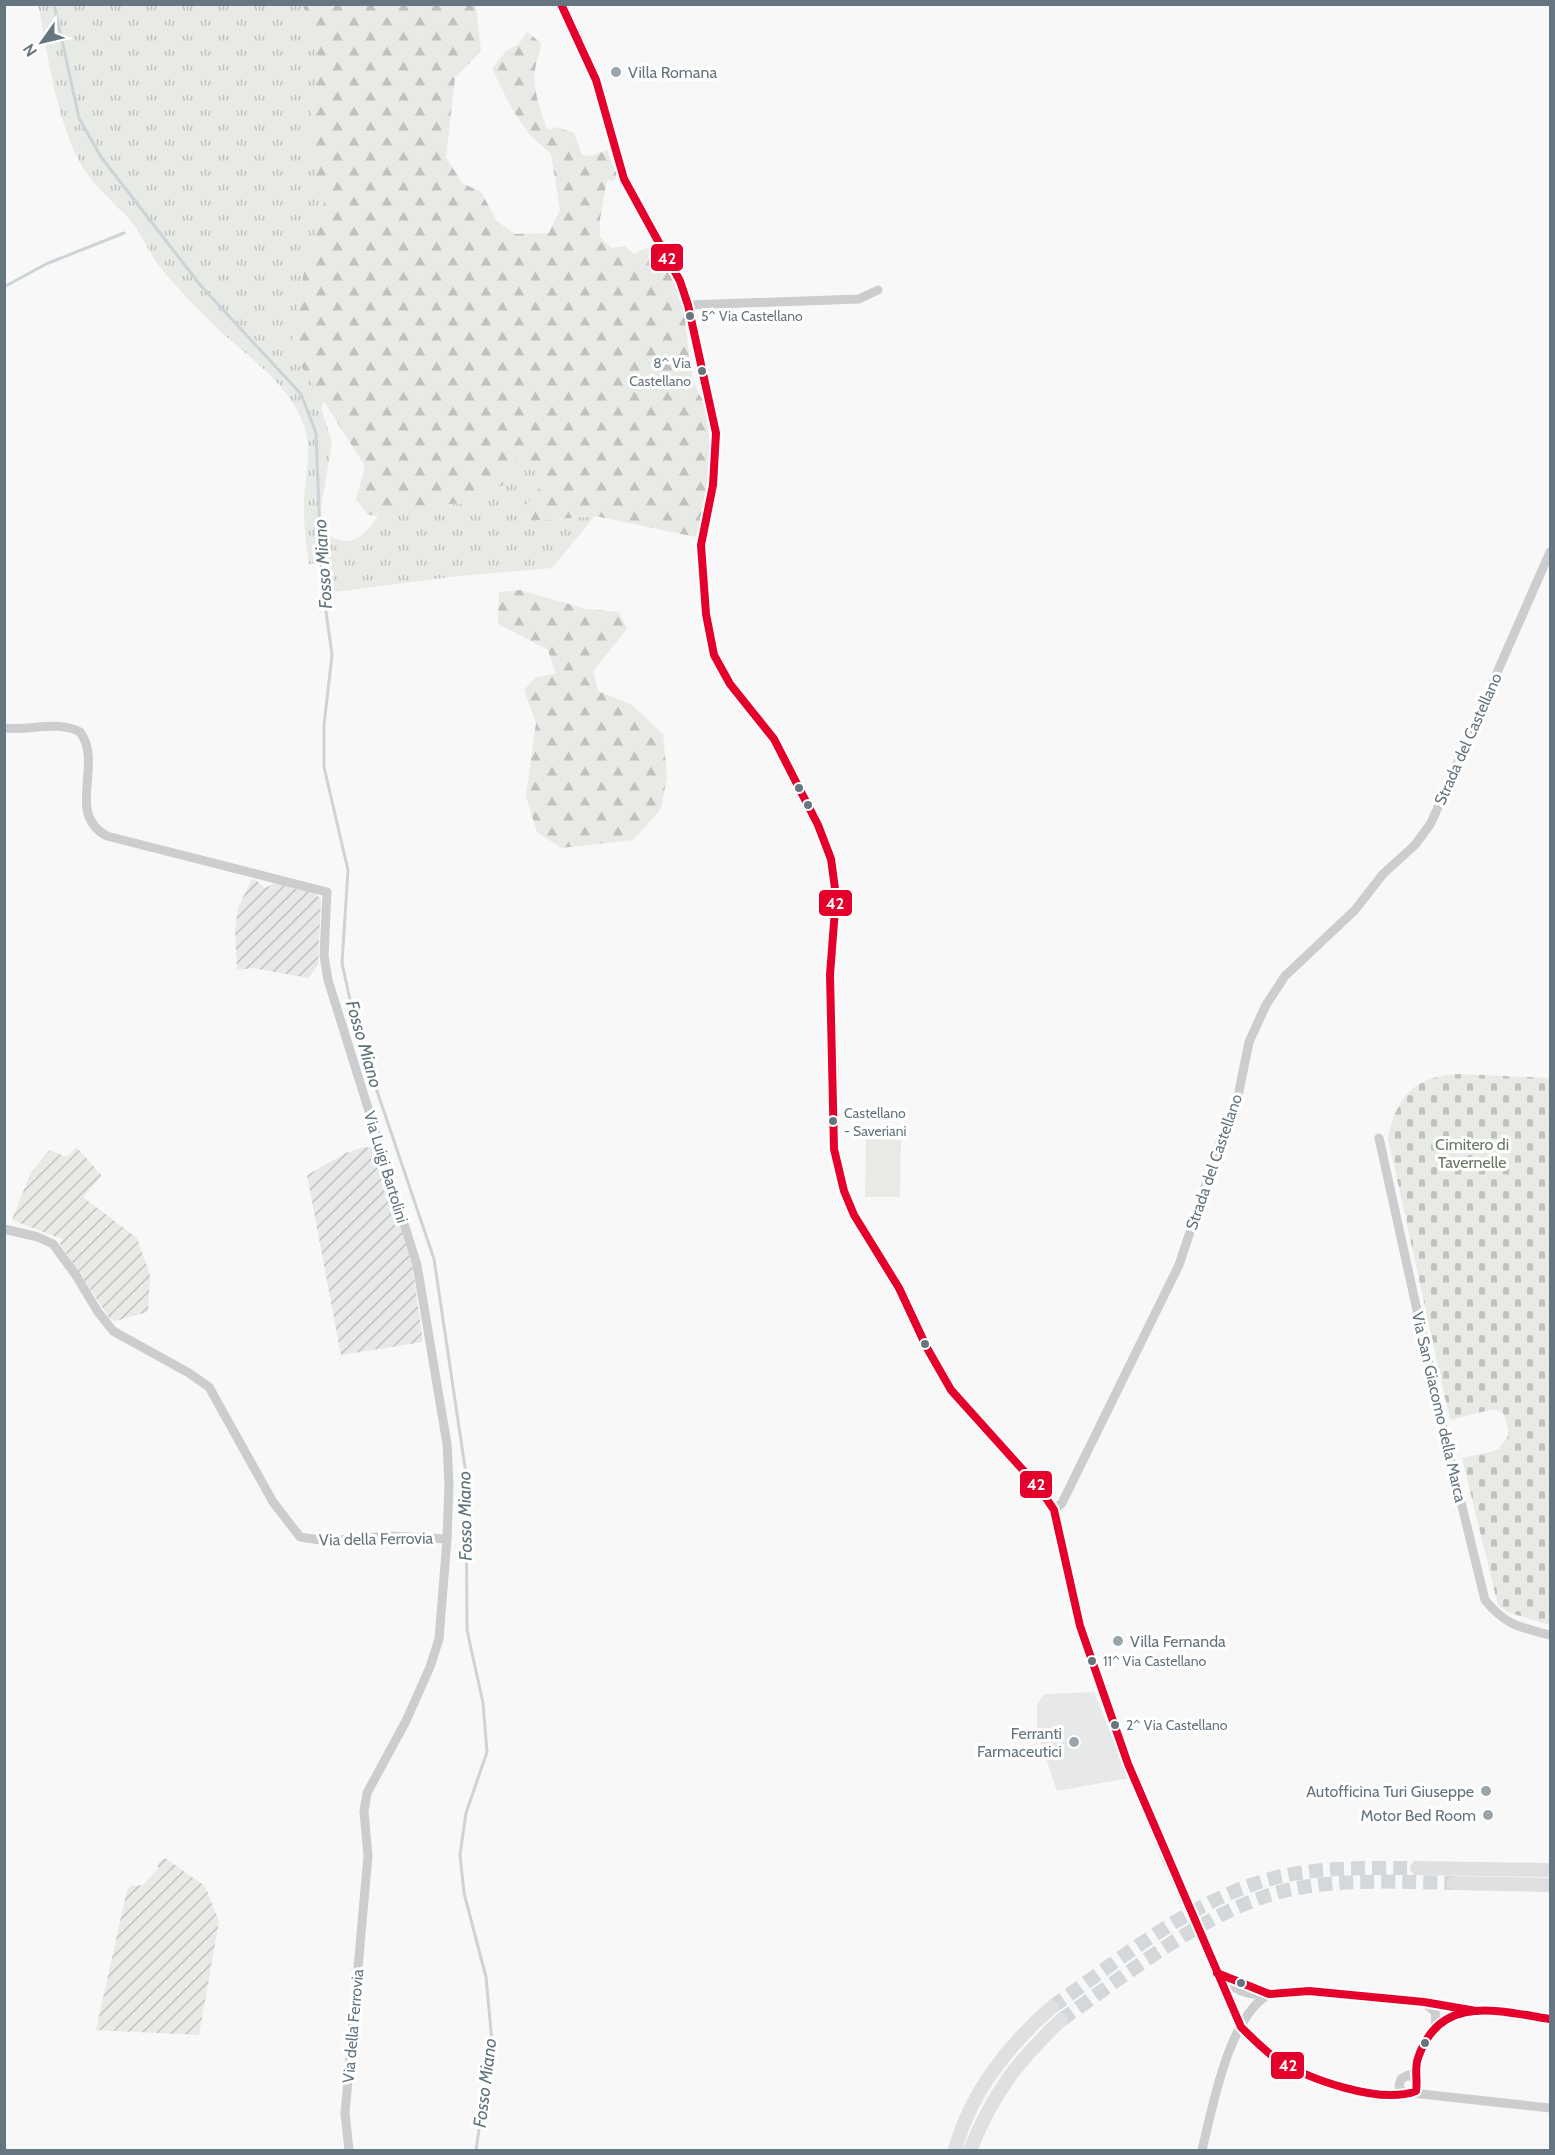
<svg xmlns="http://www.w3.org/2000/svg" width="1555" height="2155" viewBox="0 0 1555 2155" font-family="Cabin,sans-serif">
  <defs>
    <pattern id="industrial-furrows" width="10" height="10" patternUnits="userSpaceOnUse" patternTransform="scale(1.5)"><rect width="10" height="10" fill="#e7e8e8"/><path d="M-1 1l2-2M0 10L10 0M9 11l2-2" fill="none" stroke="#bfc1c1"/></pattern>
    <pattern id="grass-tufts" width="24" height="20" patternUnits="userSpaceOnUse" patternTransform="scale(1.5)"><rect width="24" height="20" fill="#e7eae5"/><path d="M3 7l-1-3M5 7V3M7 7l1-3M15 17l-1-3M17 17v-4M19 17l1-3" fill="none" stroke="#bfc2bf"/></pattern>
    <pattern id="forest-firs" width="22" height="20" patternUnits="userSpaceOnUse" patternTransform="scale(1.5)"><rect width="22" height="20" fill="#e7eae5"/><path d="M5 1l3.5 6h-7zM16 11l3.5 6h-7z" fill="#bfc2bf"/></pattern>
    <pattern id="cemetery-stones" width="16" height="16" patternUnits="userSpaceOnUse" patternTransform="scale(1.5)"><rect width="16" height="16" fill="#e7eae5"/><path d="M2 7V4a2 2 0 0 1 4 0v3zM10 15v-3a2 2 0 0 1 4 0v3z" fill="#bfc2bf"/></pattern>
    <pattern id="garden-furrows" width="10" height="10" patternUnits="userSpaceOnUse" patternTransform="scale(1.5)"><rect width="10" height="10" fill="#e7eae5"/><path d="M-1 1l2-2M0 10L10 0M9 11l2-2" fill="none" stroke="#bfc2bf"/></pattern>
  </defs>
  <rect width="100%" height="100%" fill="#f8f8f8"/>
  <!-- built -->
  <polygon fill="#e7e8e8" points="1094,1692 1129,1778 1057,1791 1037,1732 1037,1705 1044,1694"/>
  <!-- industrial -->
  <g fill="url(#industrial-furrows)">
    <polygon points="253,878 265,888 275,883 314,893 321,899 318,965 309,978 253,968 237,970 235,930 238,907"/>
    <polygon points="364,1147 376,1148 412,1263 423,1342 341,1355 307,1175 346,1153"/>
  </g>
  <!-- grass -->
  <path fill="url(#grass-tufts)" d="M38,5H303L320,63L308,142L324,202L303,276L291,350L325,401L321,408L332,442L320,513L322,530C346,551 364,539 378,516L391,519L411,506L470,503L503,485L515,459L538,463L544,484L532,521L595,516L552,568L458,576L335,592L329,563L309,564C307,544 303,525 304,505C304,479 313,454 305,428C289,382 249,359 216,327C197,307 174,286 157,263C149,252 138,229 131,221C113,202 90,183 78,159C55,112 48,55 38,5Z"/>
  <!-- forest -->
  <g fill="url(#forest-firs)">
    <path d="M303,5H476L481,51L455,78L446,157L462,183L481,192L497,221L515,234L549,233L560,209L551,154L529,134L512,109L492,69L506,51L519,44L527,32L541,43C540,53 536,61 535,70C532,87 541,114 548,130L557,127L574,133L582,155L591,156L607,150L617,174L614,181L607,180L600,219V237L611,248L625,246L634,254L654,245C664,261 677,280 682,299C688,323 687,388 705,401C714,451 709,488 696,537L595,516L532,521L524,507L543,484L538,463L515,459L503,485L470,503L411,506L391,519L367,514L356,499L365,466L291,350L303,276L324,202L308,142L320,63Z"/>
    <polygon points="520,590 586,609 619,612 627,629 593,671 598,691 632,705 663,734 667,776 661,809 633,840 561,848 537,832 526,797 536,723 524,690 536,677 556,674 548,650 498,624 499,592"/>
  </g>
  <!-- cemetery -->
  <path fill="url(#cemetery-stones)" d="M1460,1074L1550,1078V1625L1507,1612L1498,1605L1462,1458L1498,1450L1509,1435L1504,1414L1494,1409L1450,1420L1388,1138C1397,1095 1415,1076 1460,1074Z"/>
  <!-- garden -->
  <g fill="url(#garden-furrows)">
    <polygon points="77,1148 102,1176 83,1197 137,1238 150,1275 148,1312 115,1321 110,1319 60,1244 62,1239 12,1220 31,1172 50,1150 66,1157"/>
    <polygon points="165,1858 205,1886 219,1921 199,2035 96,2030 127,1890 131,1886 143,1885 158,1869 158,1863"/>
  </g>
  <!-- pitch -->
  <polygon fill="#e7eae5" points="866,1139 901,1140 900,1197 865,1197"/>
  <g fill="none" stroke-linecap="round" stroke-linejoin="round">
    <!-- stream -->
    <g stroke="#ccd4d7" stroke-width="3">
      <polyline points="54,4 79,118 101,157 201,286 301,394 316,433 322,582 332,655 324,725 324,767 348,870 342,963 357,1032 434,1259 466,1474 467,1630 483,1703 487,1752 466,1813 460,1855 464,1893 486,1977 492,2042 476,2150"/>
      <polyline points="4,287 46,264 124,233"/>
    </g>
    <!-- highway-tunnel -->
    <g stroke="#d4d8da" stroke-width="14" stroke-dasharray="14 7" stroke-linecap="butt">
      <path d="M1052,2007C1125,1956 1208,1886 1299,1873C1337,1867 1378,1868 1417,1868"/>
      <path d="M1061,2020C1132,1971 1217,1900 1304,1887C1353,1879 1405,1882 1454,1883"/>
    </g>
    <!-- minor -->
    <g stroke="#cbcdce" stroke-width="9">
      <path d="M561,4L577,34L596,80L624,179L680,281L688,305L716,433L713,485L701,545L706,614L714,655L730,684L774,739L818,825L831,859L836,896L830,975L834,1070V1149L844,1191L854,1215L899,1288L927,1348L951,1390L1040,1489L1054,1510L1080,1626L1128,1764L1167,1860L1241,2027C1277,2065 1325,2087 1377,2093C1388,2095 1399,2092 1409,2094L1417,2087C1417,2080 1414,2075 1415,2068C1418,2046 1440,2035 1435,2012L1424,2002"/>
      <polyline points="688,305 859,299 878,290"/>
      <path d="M4,728C29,731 57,720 80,732C104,764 65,814 107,836L327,892L324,956L328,980L417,1265L447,1444L449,1484L447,1539"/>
      <path d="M1379,1138L1445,1437L1485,1600C1506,1626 1520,1627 1550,1635"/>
      <polyline points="4,1229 38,1237 53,1244 75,1274 98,1312 113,1331 189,1373 209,1387 273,1502 300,1537 327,1541 390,1536 447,1539 439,1639 430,1667 406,1721 367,1793 364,1811 368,1856 345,2113 349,2150"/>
      <polyline points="1054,1510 1062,1503 1179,1265 1221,1139 1236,1106 1249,1042 1266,1005 1285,976 1355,910 1383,874 1415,845 1431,823 1550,552"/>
      <path d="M1222,1977C1230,1984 1237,1991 1248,1993C1269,1998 1291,1989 1313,1991C1392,1998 1471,2009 1550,2019"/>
      <polyline points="1403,2093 1399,2086 1401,2079 1408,2075 1415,2078"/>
      <polyline points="1412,2093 1550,2108"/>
      <path d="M1202,2150C1213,2106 1228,2018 1269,1994"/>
    </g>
    <!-- highway -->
    <g stroke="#dfe0e1" stroke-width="14">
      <polyline points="1417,1868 1550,1870"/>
      <polyline points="1454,1883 1550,1885"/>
      <path d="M955,2150C970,2094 1008,2045 1052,2007"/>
      <path d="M970,2150C994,2092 1016,2063 1061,2020"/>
    </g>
    <!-- bus-1 casing -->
    <g stroke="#fff" stroke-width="12">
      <g id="bus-1">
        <path d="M561,4L596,80L624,179L680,281L688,305L716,433L713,485L701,545L706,614L714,655L730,684L774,739L818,825L831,859L836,896L830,975L834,1149L844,1191L854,1215L899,1288L927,1348L951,1390L1040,1489L1054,1510L1080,1626L1128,1764L1241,2027C1252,2038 1263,2049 1275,2058C1307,2079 1380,2105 1416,2091C1418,2080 1414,2069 1418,2058C1440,1993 1498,2011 1550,2019"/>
        <polyline points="1217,1973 1269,1994 1309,1991 1424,2002 1476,2011"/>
      </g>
    </g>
    <!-- bus-1 -->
    <use href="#bus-1" stroke="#e4002b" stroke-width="8"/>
  </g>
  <!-- markers -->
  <g fill="#99a4ab" stroke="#fff" stroke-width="2">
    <circle cx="616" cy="72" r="6"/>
    <circle cx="1118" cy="1641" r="6"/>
    <circle cx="1074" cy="1742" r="6"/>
    <circle cx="1486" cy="1791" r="6"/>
    <circle cx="1488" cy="1815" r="6"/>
  </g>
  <g fill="#667681" stroke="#fff" stroke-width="2">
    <circle cx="690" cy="316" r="5"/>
    <circle cx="702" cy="371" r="5"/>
    <circle cx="799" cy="788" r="5"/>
    <circle cx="808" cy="805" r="5"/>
    <circle cx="833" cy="1121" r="5"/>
    <circle cx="925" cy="1344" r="5"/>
    <circle cx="1092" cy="1661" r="5"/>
    <circle cx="1115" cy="1725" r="5"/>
    <circle cx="1241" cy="1983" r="5"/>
    <circle cx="1425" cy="2043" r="5"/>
  </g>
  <g text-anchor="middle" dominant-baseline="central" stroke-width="6" stroke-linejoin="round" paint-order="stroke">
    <!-- bus labels -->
    <g font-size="14" fill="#667681" stroke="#fff" text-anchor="start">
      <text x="701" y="316">5^ Via Castellano</text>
      <text x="691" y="363" text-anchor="end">8^ Via<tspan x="691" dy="18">Castellano</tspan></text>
      <text x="844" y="1113">Castellano<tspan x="844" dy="18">- Saveriani</tspan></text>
      <text x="1103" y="1661">11^ Via Castellano</text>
      <text x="1126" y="1725">2^ Via Castellano</text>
    </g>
    <!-- poi labels -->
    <g font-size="16" fill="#667681" stroke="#fff" text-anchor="end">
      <text x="628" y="72" text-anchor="start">Villa Romana</text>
      <text x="1130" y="1641" text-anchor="start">Villa Fernanda</text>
      <text x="1062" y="1733">Ferranti<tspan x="1062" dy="18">Farmaceutici</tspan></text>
      <text x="1474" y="1791">Autofficina Turi Giuseppe</text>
      <text x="1476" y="1815">Motor Bed Room</text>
    </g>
    <!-- street labels -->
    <g font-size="16" fill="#667681" stroke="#fff">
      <text transform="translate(1468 739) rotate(-66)">Strada del Castellano</text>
      <text transform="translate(1214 1162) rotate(-71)">Strada del Castellano</text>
      <text transform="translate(386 1167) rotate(73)">Via Luigi Bartolini</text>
      <text transform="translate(1439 1407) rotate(77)">Via San Giacomo della Marca</text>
      <text transform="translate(376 1539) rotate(-1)">Via della Ferrovia</text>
      <text transform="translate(353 2026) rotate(-85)">Via della Ferrovia</text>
    </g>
    <!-- park labels -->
    <g font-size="16" fill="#697964" stroke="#fff">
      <text x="1472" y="1144">Cimitero di<tspan x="1472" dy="18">Tavernelle</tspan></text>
    </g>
    <!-- water labels -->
    <g font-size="18" font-style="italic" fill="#60757b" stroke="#fff">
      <text transform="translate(323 564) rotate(-94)">Fosso Miano</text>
      <text transform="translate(364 1044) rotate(74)">Fosso Miano</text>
      <text transform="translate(465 1516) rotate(-91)">Fosso Miano</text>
      <text transform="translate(485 2083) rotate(-83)">Fosso Miano</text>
    </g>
  </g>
  <g stroke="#fff" stroke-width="2">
    <rect x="650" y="243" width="34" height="29" rx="6" fill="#e4002b"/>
    <rect x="818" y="889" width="35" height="28" rx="6" fill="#e4002b"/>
    <rect x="1019" y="1470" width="34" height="29" rx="6" fill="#e4002b"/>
    <rect x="1270" y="2051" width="35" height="29" rx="6" fill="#e4002b"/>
  </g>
  <g font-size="16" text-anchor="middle" font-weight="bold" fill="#fff">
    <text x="667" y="264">42</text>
    <text x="835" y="909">42</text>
    <text x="1036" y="1490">42</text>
    <text x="1288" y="2071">42</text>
  </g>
  <!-- border -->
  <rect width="1555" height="2155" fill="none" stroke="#667681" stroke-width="12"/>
  <!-- north arrow -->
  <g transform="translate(42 42) rotate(236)" stroke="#ffffff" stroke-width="4.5" paint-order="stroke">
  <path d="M0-4.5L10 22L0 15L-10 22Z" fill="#667681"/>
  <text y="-9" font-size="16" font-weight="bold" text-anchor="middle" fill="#667681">N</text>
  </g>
</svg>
